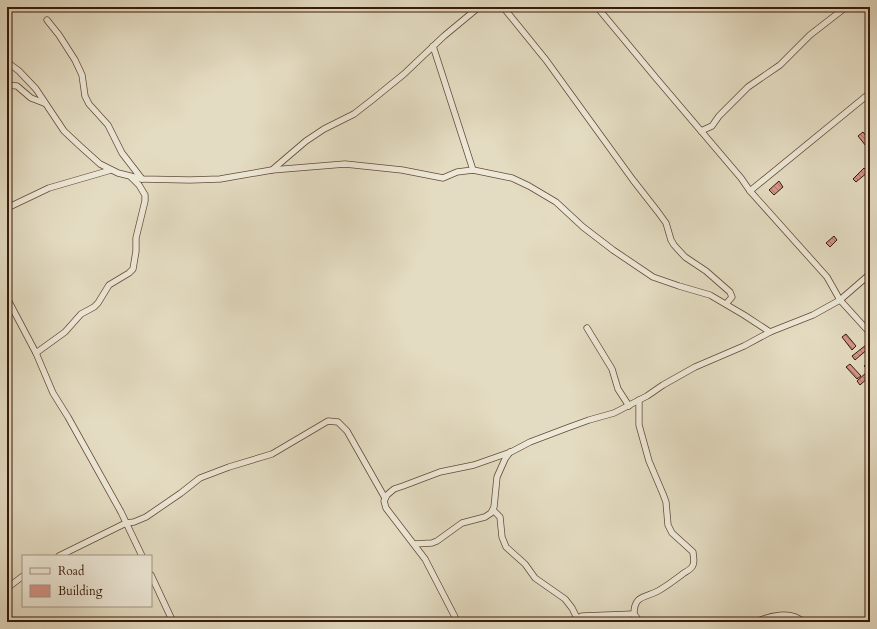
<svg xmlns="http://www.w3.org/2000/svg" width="877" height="629" viewBox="0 0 877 629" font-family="Cardo,serif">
  <defs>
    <pattern id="building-back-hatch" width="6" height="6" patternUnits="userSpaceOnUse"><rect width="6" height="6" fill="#d69589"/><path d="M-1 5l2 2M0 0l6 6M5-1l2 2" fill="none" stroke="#af796e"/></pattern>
  </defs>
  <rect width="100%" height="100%" fill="#e4dcc2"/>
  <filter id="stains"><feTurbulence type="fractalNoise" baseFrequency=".005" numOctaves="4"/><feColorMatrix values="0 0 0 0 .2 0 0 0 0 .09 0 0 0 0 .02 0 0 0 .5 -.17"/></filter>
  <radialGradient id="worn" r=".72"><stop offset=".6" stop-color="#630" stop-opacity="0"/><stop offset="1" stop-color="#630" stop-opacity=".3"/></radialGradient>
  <!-- building -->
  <g fill="url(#building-back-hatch)" stroke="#381908">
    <polygon points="863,132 870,141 870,143 866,146 858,136"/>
    <polygon points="864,168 868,172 856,182 853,179"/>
    <polygon points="779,181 783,187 774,195 769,190"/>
    <polygon points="834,236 837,240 830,247 826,243"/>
    <polygon points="846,334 856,346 852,350 842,337"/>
    <polygon points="866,345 869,348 855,360 852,356"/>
    <polygon points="868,362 870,364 870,370 864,366"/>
    <polygon points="850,364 861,376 857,379 846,367"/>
    <polygon points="867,372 870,376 860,385 857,381"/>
  </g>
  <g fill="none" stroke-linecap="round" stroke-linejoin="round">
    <!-- minor casing -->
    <g stroke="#634a36" stroke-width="7">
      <g id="minor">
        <polyline points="503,7 546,60 633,180 658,212 666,223 671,240 674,245 685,257 706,271 730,292 732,297 726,304"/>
        <polyline points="597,7 656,78 741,178 750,191 827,277 840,300 870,333"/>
        <polyline points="47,20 59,35 75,60 82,75 85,96 89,104 108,125 122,153 142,179"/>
        <polyline points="433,46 473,170"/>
        <polyline points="7,62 19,71 36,89 64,131 80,146 100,164 118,173 142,179 190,180 220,179 272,170 345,164 402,170 443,178 457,172 473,170 512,178 529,186 556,202 583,227 613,250 653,277 679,286 710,295 744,315 770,332 813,315 840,300 870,274"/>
        <polyline points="7,85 17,86 31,98 44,103"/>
        <polyline points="701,131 712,126 719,116 748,87 780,65 810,35 846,7"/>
        <polyline points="272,170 306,141 324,129 354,114 372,100 404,74 444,36 479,7"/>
        <polyline points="750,191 870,93"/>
        <polyline points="7,208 49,188 111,170"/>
        <polyline points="7,298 36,353 53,393 68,417 121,512 142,556"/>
        <polyline points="587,328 612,369 618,389 629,406"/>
        <polyline points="36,353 65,332 81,314 94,307 98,303 109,285 129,273 133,269 136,251 136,238 145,201 145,195 139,185 131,177"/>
        <path d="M639,400V425L649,461L663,494L666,502L668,525L672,533L693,552C693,556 695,561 693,565C692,569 687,571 684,573C676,579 667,586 658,591C645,598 634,595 634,614L640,622"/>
        <polyline points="493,510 500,517 502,537 506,547 525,564 535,578 565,599 572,608 577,618"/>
        <polyline points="414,544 432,543 437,541 462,523 485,517 491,513 494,507 497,477 505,459 510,452"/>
        <polyline points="59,556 126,523 134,522 146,517 181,493 200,478 229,467 272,454 328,421 338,422 347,431 385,498"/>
        <polyline points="151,575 173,622"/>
        <polyline points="7,588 23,576"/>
        <polyline points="455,622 455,617 425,559 386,508 384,501 387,495 394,489 403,486 440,472 474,465 511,452 530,442 567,428 589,420 614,413 647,396 663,385 695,367 744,346 770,332"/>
        <polyline points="578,622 577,618 582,616 634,614"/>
        <path d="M756,622C769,616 791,610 803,622"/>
      </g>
    </g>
    <!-- minor -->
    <use href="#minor" stroke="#ede8d7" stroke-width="5.5"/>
  </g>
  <!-- margin -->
  <rect width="877" height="629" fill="none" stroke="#e4dcc2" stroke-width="24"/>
  <rect x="8" y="8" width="861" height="613" fill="none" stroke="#381908" stroke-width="2"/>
  <rect x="12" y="12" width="853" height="605" fill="none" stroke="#381908"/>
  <!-- legend -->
  <rect x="22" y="555" width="130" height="52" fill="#ede8d7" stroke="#a59584"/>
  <rect x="30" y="568" width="20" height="6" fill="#ede8d7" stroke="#a59584"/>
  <text x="58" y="575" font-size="12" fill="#381908">Road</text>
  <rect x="30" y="585" width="20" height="12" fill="#d69589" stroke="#a59584"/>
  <text x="58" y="595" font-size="12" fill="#381908">Building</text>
  <rect width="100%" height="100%" filter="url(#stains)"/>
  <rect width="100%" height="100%" fill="url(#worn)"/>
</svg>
